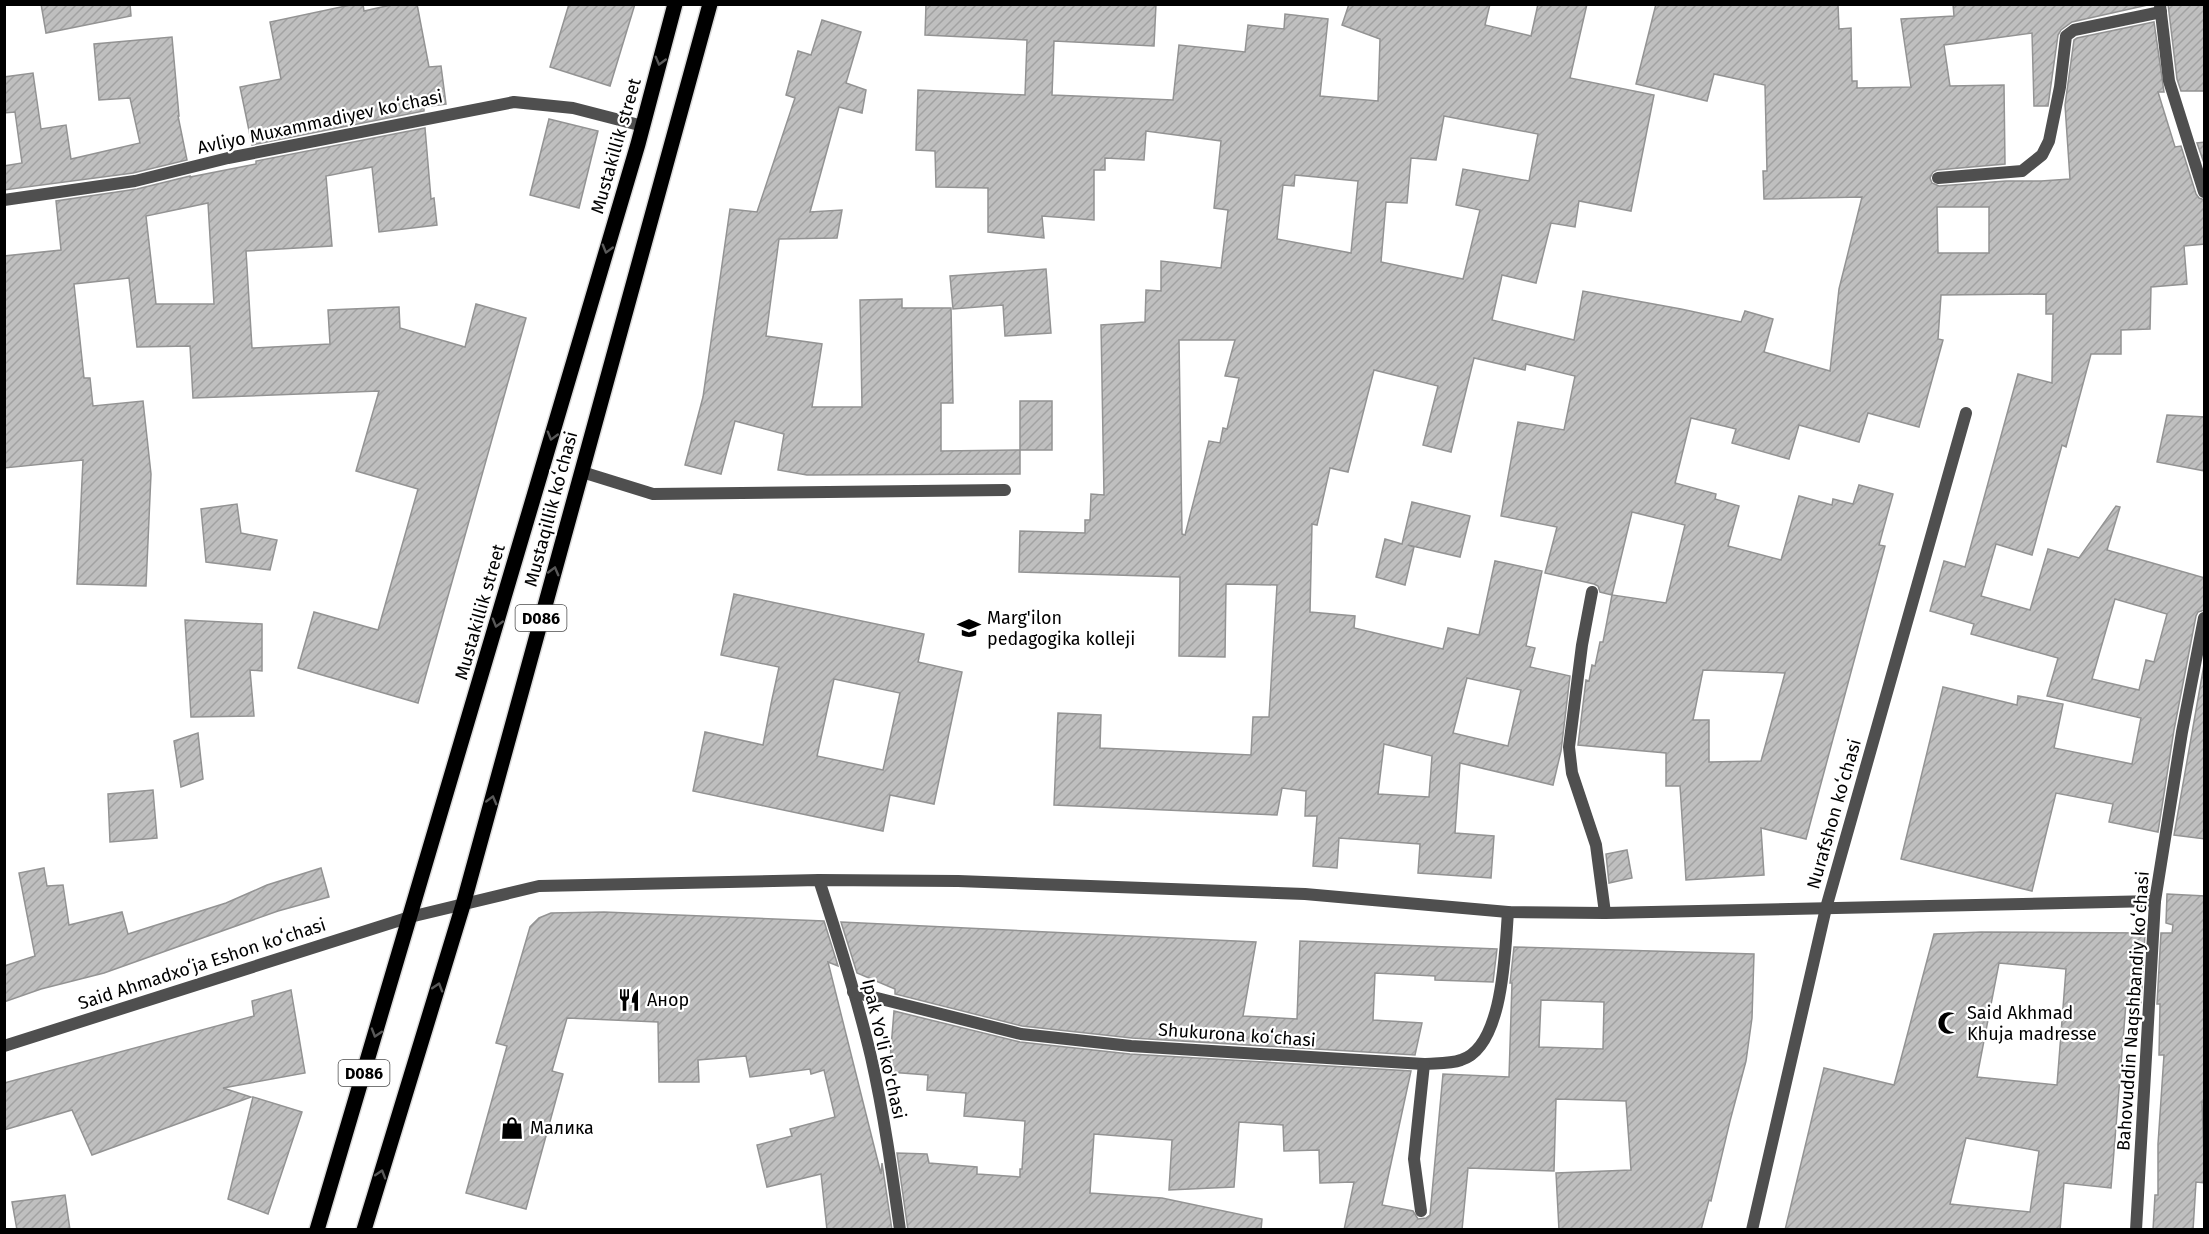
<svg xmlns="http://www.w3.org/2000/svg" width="2209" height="1234" viewBox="0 0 2209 1234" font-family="'Fira Sans',sans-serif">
  <defs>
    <pattern id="building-hatch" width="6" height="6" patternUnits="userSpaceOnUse" patternTransform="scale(1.5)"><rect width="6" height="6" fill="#bfbfbf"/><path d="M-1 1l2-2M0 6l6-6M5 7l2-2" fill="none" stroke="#a2a2a2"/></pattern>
  </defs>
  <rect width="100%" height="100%" fill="#fff"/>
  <!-- building -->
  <g fill="url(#building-hatch)" stroke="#939393" stroke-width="1.5" fill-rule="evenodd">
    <polygon points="41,4 130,4 131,16 46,33"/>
    <polygon points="355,4 363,4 364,11 395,4 417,4 429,67 441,66 446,104 424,107 424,111 252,145 240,87 281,79 270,22"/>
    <polygon points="569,4 635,4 610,86 550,67"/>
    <path d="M926,4H1156L1154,46L1054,41L1052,95L1173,100L1179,45L1245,52L1248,25L1284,29L1285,14L1328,19L1320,96L1378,101L1380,39L1342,25L1349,4H1490L1485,25L1531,36L1538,4H1587L1570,78L1654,95L1631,211L1579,201L1575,227L1551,223L1536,283L1502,275L1492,320L1574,340L1583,291L1681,309L1741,322L1745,311L1773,319L1764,352L1830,371L1839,289L1862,197L1764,199L1763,171H1767L1765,85L1714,74L1707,101L1636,84L1656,4H1838L1839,29L1851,28L1852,81H1857V88L1911,87L1901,19L1954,16L1953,4H2152L2072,22L2061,30L2058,35L2048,106H2034L2032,33L1944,45L1950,86L2004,85L2005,164L1937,170L1933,172L1930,178L1932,183L1939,186L2006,181H2041L2070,179L2065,105L2074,40L2077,38L2154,22L2164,92H2158L2175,147L2181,146L2196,194L2199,198L2205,200V244L2184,246L2187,284L2151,287L2150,329L2121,330V354H2091L2066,447L2062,445L2032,555L1996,544L1981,596L2030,610L2048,549L2079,558L2116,506L2120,507L2107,550L2205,578V610L2198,612L2196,616L2174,730L2158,832L2109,822L2113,804L2056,793L2032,891L1901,859L1943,687L2017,705L2018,696L2063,704L2054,748L2132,764L2141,718L2047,696L2058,658L1971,634L1974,624L1930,611L1944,561L1965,567L2018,374L2052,383L2053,314H2046V294L1941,295L1938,339L1943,340L1919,427L1868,413L1859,442L1799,425L1789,459L1732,443L1736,429L1691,418L1675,483L1716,494L1715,499L1739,506L1728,546L1781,560L1799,496L1832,505L1833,499L1853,504L1859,485L1893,494L1879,545L1885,546L1806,839L1761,828L1764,875L1686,880L1680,786H1666V753L1578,745L1586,680L1589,681L1592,665L1595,666L1600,642H1603L1612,595L1600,592L1598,586L1594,584L1545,573L1557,527L1501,516L1518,422L1564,430L1575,376L1526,364L1525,370L1474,358L1451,452L1423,445L1438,386L1374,370L1348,472L1330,468L1317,525L1312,524L1310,612L1355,616L1354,628L1443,649L1448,628L1479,635L1495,561L1542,571L1526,646L1535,648L1530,667L1570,676L1561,751L1553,785L1460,763L1455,833L1494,836L1491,878L1418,873L1420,844L1339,838L1337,868L1313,866L1317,816H1305L1306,791L1282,788L1277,815L1054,805L1058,713L1101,715L1100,748L1251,755L1253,717H1269L1277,585L1226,584L1225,657L1179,656L1180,577L1019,572L1020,531L1085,533V520H1090L1091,494L1104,495L1101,325L1145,322L1146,290L1161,291V261L1221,268L1228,210L1214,208L1221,141L1146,131L1144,160L1105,158V170H1094V220L1042,216L1044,238L988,232V188L936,187L935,151L916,150L918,90L1025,95L1027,40L925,35ZM1444,116L1538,134L1529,181L1463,169L1456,205L1480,210L1463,279L1381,262L1386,202L1407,203L1411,158L1436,160ZM1295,175L1358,181L1351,253L1277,239L1283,185L1294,186ZM1937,207H1989V253H1938ZM1179,340H1235L1225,376L1239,378L1227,429L1223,428L1220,443L1209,441L1185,535L1182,534ZM1632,512L1685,525L1666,603L1612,595ZM2115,599L2167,614L2154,662L2146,660L2139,690L2092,679ZM1703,670L1785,673L1761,761L1709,762V720H1693ZM1467,678L1521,690L1508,746L1453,733ZM1384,744L1432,756L1429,797L1378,794Z"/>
    <polygon points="2168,4 2205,4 2205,91 2181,91 2177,79"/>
    <polygon points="822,20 861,32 846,83 866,90 862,113 839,107 810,212 842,210 837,238 779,239 766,336 822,344 812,407 862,407 860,300 902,299 902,308 951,308 953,403 941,403 941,451 1020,450 1020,474 807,475 778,470 784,434 735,421 721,474 685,465 703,397 730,209 757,212 795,98 786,95 798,51 811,55"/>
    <polygon points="172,37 179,116 178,116 187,160 133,173 4,190 4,166 22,163 15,112 4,113 4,77 33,73 41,129 66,125 71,159 140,143 130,98 99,100 94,44"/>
    <polygon points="549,119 598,131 579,208 530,195"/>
    <path d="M425,128L431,199L434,198L437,225L379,232L372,167L326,176L332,246L246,251L252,348L330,344L328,310L399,307L400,328L465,347L476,304L526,318L418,703L298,668L314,612L378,630L418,489L356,471L379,391L193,398L190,346L137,347L129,278L74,284L84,378H90L93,406L143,401L151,474L146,586L77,584L83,460L4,468V256L61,250L56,201L137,189L190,176V177L256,164V161ZM208,203L214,304H156L146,216Z"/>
    <polygon points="2205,142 2205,166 2197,143"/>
    <polygon points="1046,269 1051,333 1005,336 1003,305 953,309 950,276"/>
    <rect x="1020" y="401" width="32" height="49"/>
    <polygon points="2167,415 2205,417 2205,471 2157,462"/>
    <polygon points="1412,502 1470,516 1460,557 1408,545 1414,547 1405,585 1376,577 1385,539 1402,544"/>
    <polygon points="237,504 241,533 277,540 270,570 206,562 201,509"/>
    <path d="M734,594L924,634L918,662L962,672L934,804L890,795L883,831L693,791L705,732L763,745L771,704L779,667L721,655ZM834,679L900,693L883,770L817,756Z"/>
    <polygon points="185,620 262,624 262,671 250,670 254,716 191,717"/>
    <polygon points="2205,659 2205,839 2174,835"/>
    <polygon points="198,733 203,779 181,787 174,741"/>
    <polygon points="153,790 157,838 110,842 108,794"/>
    <polygon points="1627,850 1632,878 1609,883 1606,854"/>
    <polygon points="44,868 47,886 63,885 69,925 122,912 128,934 226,903 267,885 321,868 329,897 278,911 104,973 41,989 4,1002 4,966 35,956 19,873"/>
    <polygon points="2167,894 2205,896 2205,1102 2202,1102 2205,1183 2196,1182 2193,1230 2153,1230 2155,1195 2158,1195 2158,1144 2164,1055 2159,1055 2160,1004 2157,1004 2161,933 2172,933 2173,925 2166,923"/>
    <polygon points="604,912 824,921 838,966 828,962 881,1174 882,1163 892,1230 827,1230 821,1174 767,1187 757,1145 792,1136 790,1129 835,1117 824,1070 811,1074 810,1069 750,1077 746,1056 698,1060 699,1082 659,1082 658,1022 567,1018 552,1071 563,1074 526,1209 466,1193 507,1046 496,1043 530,927 539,918 551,913"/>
    <polygon points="841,922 1256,942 1243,1016 1297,1019 1300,941 1497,949 1493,982 1435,980 1435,976 1375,973 1373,1020 1422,1023 1415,1055 1132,1038 1022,1026 895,994 895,989 857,973"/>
    <path d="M1981,932L2145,933L2141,1003H2126L2111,1188L2064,1183L2060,1230H1785L1824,1068L1894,1085L1934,934ZM1999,963L2066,969L2057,1085L1977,1077ZM1966,1138L2039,1151L2030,1212L1950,1204Z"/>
    <path d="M1514,947L1754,954L1752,1018L1746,1061L1730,1121L1711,1201L1709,1200L1701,1230H1559L1556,1173L1631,1170L1626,1101L1556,1099L1554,1171L1468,1168L1462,1230H1344L1354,1182L1320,1183L1319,1150L1284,1151L1283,1125L1239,1122L1234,1187L1169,1190L1172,1140L1094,1134L1090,1193L1162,1198L1262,1219L1261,1230H908L897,1153L927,1154L929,1163L977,1167V1174L1020,1177V1169H1022L1025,1121L964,1116L966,1093L927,1090L928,1075L889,1072L894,1011L1020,1042L1130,1054L1411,1071L1382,1205L1413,1211L1418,1219L1426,1218L1430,1215L1443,1074L1509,1077L1512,983H1510ZM1541,1000L1604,1002L1603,1049L1539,1047Z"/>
    <polygon points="291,990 305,1073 223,1088 251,1097 92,1155 72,1110 4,1130 4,1083 254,1016 252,1001"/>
    <polygon points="253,1097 302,1112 268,1214 228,1199"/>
    <polygon points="65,1195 70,1230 17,1230 12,1202"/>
  </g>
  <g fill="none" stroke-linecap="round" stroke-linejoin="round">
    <!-- primary casing -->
    <g stroke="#dbdbdb" stroke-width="18">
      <g id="primary">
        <polyline points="317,1230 638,144 675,4"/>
        <polyline points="364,1230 463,905 710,4"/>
      </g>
    </g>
    <!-- minor -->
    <g stroke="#4f4f4f" stroke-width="12">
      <polyline points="2160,5 2169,81 2204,192"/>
      <polyline points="1938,178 2022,171 2042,155 2049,141 2060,87 2066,36 2074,30 2161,12"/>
      <polyline points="4,200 135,181 228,158 514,102 573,108 643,126"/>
      <polyline points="582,472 653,494 1005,490"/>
      <polyline points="1592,592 1582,645 1569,747 1572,773 1596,845 1605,913"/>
      <path d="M819,880C838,938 857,997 871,1057C884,1114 892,1172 900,1230"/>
      <path d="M853,992L1021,1034L1131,1046L1424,1064C1435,1063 1450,1064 1461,1060C1504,1047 1505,949 1508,912"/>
      <polyline points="4,1046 410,917 539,886 819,880 958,881 1305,894 1508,912 1605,913 2155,901"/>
      <polyline points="1421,1211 1414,1159 1424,1064"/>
      <polyline points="1752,1230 1826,908 1966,413"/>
      <polyline points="2136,1230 2155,901 2182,732 2204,618"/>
    </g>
    <!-- primary -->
    <use href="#primary" stroke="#000" stroke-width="15"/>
  </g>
  <!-- one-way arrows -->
  <defs><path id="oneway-chevron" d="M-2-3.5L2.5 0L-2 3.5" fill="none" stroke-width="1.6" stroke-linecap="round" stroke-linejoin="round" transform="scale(1.5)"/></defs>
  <g stroke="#595959">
    <use href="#oneway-chevron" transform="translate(660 61) rotate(105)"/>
    <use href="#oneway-chevron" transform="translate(607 249) rotate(106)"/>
    <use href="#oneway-chevron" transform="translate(552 436) rotate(106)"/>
    <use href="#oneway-chevron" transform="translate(554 571) rotate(-75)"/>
    <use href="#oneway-chevron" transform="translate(497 623) rotate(106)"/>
    <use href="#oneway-chevron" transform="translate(492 800) rotate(-75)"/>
    <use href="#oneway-chevron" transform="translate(438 987) rotate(-73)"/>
    <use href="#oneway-chevron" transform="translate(376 1033) rotate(107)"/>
    <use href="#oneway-chevron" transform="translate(381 1174) rotate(-73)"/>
  </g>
  <!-- icons -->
  <defs>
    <g id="university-bare" transform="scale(1.8)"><path d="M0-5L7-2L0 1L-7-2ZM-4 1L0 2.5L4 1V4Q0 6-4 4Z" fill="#000" stroke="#fff" stroke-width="2.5" paint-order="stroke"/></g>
    <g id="restaurant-bare" transform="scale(1.8)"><path d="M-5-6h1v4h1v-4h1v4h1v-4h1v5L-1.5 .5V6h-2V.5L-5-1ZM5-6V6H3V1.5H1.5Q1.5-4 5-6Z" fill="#000" stroke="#fff" stroke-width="2.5" paint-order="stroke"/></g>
    <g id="mosque-bare" transform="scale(1.8)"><path d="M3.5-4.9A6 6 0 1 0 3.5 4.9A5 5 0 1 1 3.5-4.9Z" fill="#000" stroke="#fff" stroke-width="2.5" paint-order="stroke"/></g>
    <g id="shop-bare" transform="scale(1.8)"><path d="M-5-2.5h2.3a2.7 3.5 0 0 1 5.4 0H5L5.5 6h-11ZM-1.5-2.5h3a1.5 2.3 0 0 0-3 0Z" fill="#000" stroke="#fff" stroke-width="2.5" paint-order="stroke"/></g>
  </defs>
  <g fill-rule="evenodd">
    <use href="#university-bare" x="969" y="628"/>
    <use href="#restaurant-bare" x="629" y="1000"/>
    <use href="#mosque-bare" x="1949" y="1023"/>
    <use href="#shop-bare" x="512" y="1128"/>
  </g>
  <g text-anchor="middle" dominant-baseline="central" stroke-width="4.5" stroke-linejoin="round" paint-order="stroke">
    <!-- shield labels -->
    <g fill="#fff" stroke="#4c4c4c" stroke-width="1.5">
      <rect x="515.5" y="605" width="51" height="26" rx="4.5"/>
      <rect x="338.5" y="1060" width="51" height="26" rx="4.5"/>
    </g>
    <g font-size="16" font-weight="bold" fill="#000">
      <text x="541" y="618">D086</text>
      <text x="364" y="1073">D086</text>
    </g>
    <!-- street labels -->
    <g font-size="18" fill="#000" stroke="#fff">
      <text transform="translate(320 122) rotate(-12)">Avliyo Muxammadiyev koʻchasi</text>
      <text transform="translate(616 146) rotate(-74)">Mustakillik street</text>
      <text transform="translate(551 509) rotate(-75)">Mustaqillik koʻchasi</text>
      <text transform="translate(480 612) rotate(-74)">Mustakillik street</text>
      <text transform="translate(1834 814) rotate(-74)">Nurafshon koʻchasi</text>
      <text transform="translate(202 964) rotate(-18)">Said Ahmadxoʻja Eshon koʻchasi</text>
      <text transform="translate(2133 1011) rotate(-86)">Bahovuddin Naqshbandiy koʻchasi</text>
      <text transform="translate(1237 1035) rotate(4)">Shukurona koʻchasi</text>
      <text transform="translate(884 1049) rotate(77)">Ipak Yo'li ko'chasi</text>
    </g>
    <!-- poi labels -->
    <g font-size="18" fill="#000" stroke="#fff" text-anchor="start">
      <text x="987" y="618">Marg'ilon<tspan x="987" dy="21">pedagogika kolleji</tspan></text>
      <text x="647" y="1000">Анор</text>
      <text x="1967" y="1013">Said Akhmad<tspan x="1967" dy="21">Khuja madresse</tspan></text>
      <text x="530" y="1128">Малика</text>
    </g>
  </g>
  <!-- border -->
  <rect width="2209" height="1234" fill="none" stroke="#000000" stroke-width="12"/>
</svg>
